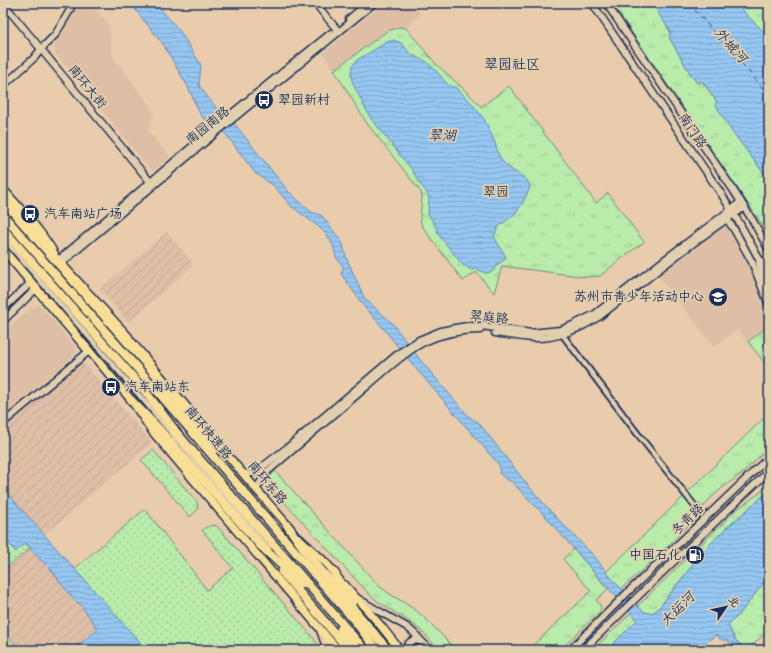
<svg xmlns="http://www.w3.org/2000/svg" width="772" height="653" viewBox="0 0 772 653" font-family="'Indie Flower','LXGW WenKai TC',sans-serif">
  <defs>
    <pattern id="industrial-furrows" width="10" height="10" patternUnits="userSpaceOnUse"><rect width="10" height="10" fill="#debfa6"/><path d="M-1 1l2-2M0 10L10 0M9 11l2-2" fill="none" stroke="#bea491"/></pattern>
    <pattern id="grass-dots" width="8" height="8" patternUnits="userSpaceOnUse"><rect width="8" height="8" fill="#b9ebaa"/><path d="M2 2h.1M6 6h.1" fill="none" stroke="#9eca95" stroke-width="1.8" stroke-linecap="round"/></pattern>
    <pattern id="park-tufts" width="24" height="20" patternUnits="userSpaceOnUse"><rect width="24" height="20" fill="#b9ebaa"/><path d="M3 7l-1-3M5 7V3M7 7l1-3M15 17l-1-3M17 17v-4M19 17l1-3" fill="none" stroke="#9eca95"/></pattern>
    <pattern id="water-rules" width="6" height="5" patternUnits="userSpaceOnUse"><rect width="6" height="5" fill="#95c7f1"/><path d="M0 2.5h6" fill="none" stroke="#80abd1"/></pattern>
  </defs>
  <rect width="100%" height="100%" fill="#e9ccac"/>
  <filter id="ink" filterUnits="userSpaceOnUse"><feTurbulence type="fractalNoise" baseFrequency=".025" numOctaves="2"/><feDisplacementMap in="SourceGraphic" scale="8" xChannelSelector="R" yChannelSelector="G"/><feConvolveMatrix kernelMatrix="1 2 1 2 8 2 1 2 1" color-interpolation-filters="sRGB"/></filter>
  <g filter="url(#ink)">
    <!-- built -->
    <g fill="#debfa6">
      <polygon points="76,3 91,3 109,25 113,57 154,111 148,131 170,157 152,172 55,53 54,48 54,45 65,29"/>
      <polygon points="383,3 412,3 420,14 406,28 405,27 347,60 334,70 323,53"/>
      <polygon points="723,226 726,227 728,229 749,268 769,318 769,325 748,342 737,330 714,347 659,276"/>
      <polygon points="37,305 41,307 53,320 76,348 77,351 74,356 3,415 3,332 31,308"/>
    </g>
    <!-- industrial -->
    <g fill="url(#industrial-furrows)">
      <polygon points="167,232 194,265 128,322 100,289"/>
      <polygon points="81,360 152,443 44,535 15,502 3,487 3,426"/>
      <polygon points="30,548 58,578 60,582 76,602 80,604 97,628 96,631 72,650 20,650 3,630 3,571"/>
    </g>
    <!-- grass -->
    <g fill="url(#grass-dots)" stroke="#6a8d84">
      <polygon points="153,450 197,502 198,509 190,517 141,460"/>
      <path d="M145,509L207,590L233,568L202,530C207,527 211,524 217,526L315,640L321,650H147L74,569Z"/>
      <polygon points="3,535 16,552 24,544 27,544 30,548 3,571"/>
      <polygon points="3,630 20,650 3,650"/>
    </g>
    <!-- park -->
    <g fill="url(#park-tufts)" stroke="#6a8d84">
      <polygon points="612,3 652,3 670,31 670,39 690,73 697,83 702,81 717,102 731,130 769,180 769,238 759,220"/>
      <polygon points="735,3 769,3 769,37"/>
      <polygon points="400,27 406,28 435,63 469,94 481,107 509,86 596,203 608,193 644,242 630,252 600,276 586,277 502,266 494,293 476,272 463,281 427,233 421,224 420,218 422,196 421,192 368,125 334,70 387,31"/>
      <polygon points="769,325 769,368 748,342"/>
      <polygon points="769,413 769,447 743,473 723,487 709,500 696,517 662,552 621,589 606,572"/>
      <path d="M275,471L378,585C389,595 403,601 415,610C429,620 443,637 456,650H439C430,640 421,629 410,622C397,613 383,606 371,596L273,490C268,483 268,477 275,471Z"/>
      <polygon points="769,484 769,491 723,531 706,548 658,609 656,611 637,620 607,650 594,650 597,646 736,510 757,495"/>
      <polygon points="574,549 608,589 596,600 600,605 601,610 560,650 528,650 591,591 563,559"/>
      <polygon points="769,576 769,630 747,650 745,650 734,638 727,624 738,616"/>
    </g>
    <!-- water -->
    <g fill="url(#water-rules)" stroke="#648ab6">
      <path d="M130,3H155L179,30L199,62L201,65L199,84L200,87L221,114L225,112L288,191L311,212C315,214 319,214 322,216L342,242L346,257L363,295L365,299L392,323L421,361L469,417L478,422L530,488L554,515L595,557L610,577L642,610C647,614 653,614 658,609L706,548L723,531L769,491V576L738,616L728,624L734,638L745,650H736L727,640H721L716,635L696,650H607L637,620L600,579L574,549L546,517L512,482L506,479L499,473L500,469L499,465L412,364L379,323L366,309L341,274L343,270V266L336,257L333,245L327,235L319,227L291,206L274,186L255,173L225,133L205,120L200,114L188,87L163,44Z"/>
      <polygon points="652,3 735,3 769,37 769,180 731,130 715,104 717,102 702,81 697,83 690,73 670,39 670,31"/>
      <polygon points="394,40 401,43 412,55 427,62 437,72 448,85 456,88 468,99 484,119 494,140 499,156 503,162 509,168 526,179 528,182 530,186 529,190 522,204 515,214 499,226 494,236 496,240 506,257 504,260 498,264 493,271 490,272 486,273 475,269 471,270 462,264 441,238 438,233 435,225 430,217 428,213 429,197 426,191 421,186 412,170 393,146 379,128 371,119 355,88 352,81 351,74 352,66 357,60 387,42"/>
      <path d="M3,487L15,502L147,650H115L110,647L101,646L95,647L91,650H72L96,631L97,628L80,604L76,602L60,582C56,574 49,568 43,562C37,557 32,550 27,544H24L16,552L3,535Z"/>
    </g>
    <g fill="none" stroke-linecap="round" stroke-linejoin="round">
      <!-- ferry -->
      <polyline stroke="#273e6d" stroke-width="1" stroke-dasharray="5 4" stroke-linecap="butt" points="689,3 769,95"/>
      <!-- street casing -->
      <g stroke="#1b2f5e" stroke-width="8">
        <g id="street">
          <polyline points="562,334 637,433 701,514"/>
          <polyline points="140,396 269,549"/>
        </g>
      </g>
      <!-- secondary casing -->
      <g stroke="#1b2f5e" stroke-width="9">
        <g id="secondary">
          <polyline points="3,3 152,184"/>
          <polyline points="315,3 339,32"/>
          <polyline points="592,3 722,195 740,224 758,257 769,274"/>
          <polyline points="606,3 732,188 753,221 769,250"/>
          <polyline points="349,19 368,3"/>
          <polyline points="3,86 34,58 44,46 55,35 70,10 72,3"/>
          <polyline points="727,219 735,231 752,262 769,305"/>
          <polyline points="759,262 765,286"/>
          <polyline points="55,263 214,128 331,33"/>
          <polyline points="58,266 218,131 374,3"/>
          <polyline points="3,309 41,273"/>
          <polyline points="3,321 46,279"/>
          <path d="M495,333C508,335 520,337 533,338C557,339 580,329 600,316C647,279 694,240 745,207"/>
          <polyline points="3,423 89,351"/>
          <polyline points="243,473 249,474 257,471 287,448 399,353 419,340 441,331 455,328 468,326 481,326 531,333 560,330 573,325 595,314 668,257 741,202"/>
          <path d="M256,489L268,471C301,443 333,415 366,387C383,373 404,352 424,342C443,333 460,330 480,330"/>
          <polyline points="359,599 377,610 407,627 413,632 430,650"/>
          <polyline points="320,630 327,650"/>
          <path d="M406,650C407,642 414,638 421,642"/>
          <polyline points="570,650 629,591 769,457"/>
          <polyline points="583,650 670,565 769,471"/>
        </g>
      </g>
      <!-- primary casing -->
      <g stroke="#1b2f5e" stroke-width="10">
        <g id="primary">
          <path d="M3,189C21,210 40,229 54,253"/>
          <polyline points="3,207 60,271"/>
          <polyline points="54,299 74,329"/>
          <polyline points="125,334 256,489 291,529"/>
          <polyline points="86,347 132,401 152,431 338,650"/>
          <polyline points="299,538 326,563 336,574"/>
          <polyline points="345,585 381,626 400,650"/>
        </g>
      </g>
      <!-- highway casing -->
      <g stroke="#1b2f5e" stroke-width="11">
        <g id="highway">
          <polyline points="3,200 59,262 128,337"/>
          <polyline points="3,249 89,351"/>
          <polyline points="57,267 110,328 134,353 196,426 213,451"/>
          <polyline points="152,385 354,620 377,650"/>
          <polyline points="145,391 176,432 365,650"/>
          <polyline points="132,401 157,427 260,545 302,584"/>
          <polyline points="287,525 306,552 388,650"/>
          <polyline points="332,570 353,601"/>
          <polyline points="282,572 349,650"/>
          <polyline points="341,629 354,650"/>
        </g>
      </g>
      <!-- street -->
      <use href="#street" stroke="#e2cfad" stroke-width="4.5"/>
      <!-- secondary -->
      <use href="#secondary" stroke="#e2cfad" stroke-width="6"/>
      <!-- primary -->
      <use href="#primary" stroke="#f9df96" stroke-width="7"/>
      <!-- highway -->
      <use href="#highway" stroke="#f9df96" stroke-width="8"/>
      <!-- street-bridge casing -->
      <g stroke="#1b2f5e" stroke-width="8" stroke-linecap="butt">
        <polyline id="street-bridge" points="3,238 140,396"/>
      </g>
      <!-- highway-bridge casing -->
      <g stroke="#1b2f5e" stroke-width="11" stroke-linecap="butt">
        <g id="highway-bridge">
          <polyline points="3,215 152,385"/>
          <polyline points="3,229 145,391"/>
        </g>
      </g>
      <!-- street-bridge -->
      <use href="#street-bridge" stroke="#e2cfad" stroke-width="4.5"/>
      <!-- highway-bridge -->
      <use href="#highway-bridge" stroke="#f9df96" stroke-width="8"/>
    </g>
  </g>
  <!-- icons -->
  <defs>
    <g id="bus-disc" transform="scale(1)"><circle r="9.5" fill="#1b2f5e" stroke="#e2cfad"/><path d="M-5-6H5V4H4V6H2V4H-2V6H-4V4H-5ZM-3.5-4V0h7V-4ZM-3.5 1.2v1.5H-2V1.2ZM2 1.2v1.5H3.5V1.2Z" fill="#fff"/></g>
    <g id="university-disc" transform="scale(1)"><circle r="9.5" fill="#1b2f5e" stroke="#e2cfad"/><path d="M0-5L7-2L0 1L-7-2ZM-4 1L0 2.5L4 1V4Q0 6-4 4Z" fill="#fff"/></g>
    <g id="fuel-disc" transform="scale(1)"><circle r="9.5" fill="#1b2f5e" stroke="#e2cfad"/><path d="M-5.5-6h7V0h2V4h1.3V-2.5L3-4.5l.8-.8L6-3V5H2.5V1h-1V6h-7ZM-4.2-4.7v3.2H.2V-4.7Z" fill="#fff"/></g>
  </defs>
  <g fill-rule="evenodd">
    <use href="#bus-disc" x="264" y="100"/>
    <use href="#bus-disc" x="30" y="214"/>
    <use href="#university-disc" x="718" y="297"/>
    <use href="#bus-disc" x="111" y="387"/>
    <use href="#fuel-disc" x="695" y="555"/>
  </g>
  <g text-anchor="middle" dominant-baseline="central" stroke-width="3.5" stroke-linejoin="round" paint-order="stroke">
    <!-- street labels -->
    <g font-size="13" fill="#1b2f5e" stroke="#e2cfad">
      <text transform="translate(87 87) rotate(51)">南环大街</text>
      <text transform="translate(208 126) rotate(-39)">南园南路</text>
      <text transform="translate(692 131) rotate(56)">南门路</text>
      <text transform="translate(489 318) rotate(5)">翠庭路</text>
      <text transform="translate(208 433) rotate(50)">南环快速路</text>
      <text transform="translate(267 483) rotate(50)">南环东路</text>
      <text transform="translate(688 520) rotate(-44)">冬青路</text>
    </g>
    <!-- poi labels -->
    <g font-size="13" fill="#1b2f5e" stroke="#e2cfad" text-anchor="start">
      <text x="278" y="100">翠园新村</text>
      <text x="44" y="214">汽车南站广场</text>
      <text x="704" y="297" text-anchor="end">苏州市青少年活动中心</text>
      <text x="125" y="387">汽车南站东</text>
      <text x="681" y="555" text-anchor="end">中国石化</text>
    </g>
    <!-- park labels -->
    <g font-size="13" fill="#2b4266" stroke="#e2cfad">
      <text x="496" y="192">翠园</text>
    </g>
    <!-- water labels -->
    <g font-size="14" font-style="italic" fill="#273e6d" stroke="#e2cfad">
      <text transform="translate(730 46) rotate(48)">外城河</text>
      <text x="442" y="136">翠湖</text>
      <text transform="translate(678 610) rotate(-45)">大运河</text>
    </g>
    <!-- neighbourhood labels -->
    <g font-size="14" fill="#1b2f5e" stroke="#e2cfad">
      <text x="512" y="65">翠园社区</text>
    </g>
  </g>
  <!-- margin -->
  <rect width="772" height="653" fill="none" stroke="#e2cfad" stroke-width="16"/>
  <rect x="8" y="8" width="756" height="637" fill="none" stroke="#1b2f5e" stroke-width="1.5" filter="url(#ink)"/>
  <!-- north arrow -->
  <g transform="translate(726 607) rotate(56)" stroke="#e2cfad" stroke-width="3" paint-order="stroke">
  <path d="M0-3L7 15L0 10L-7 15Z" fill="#1b2f5e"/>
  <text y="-6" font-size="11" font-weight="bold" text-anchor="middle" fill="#1b2f5e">北</text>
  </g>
</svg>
